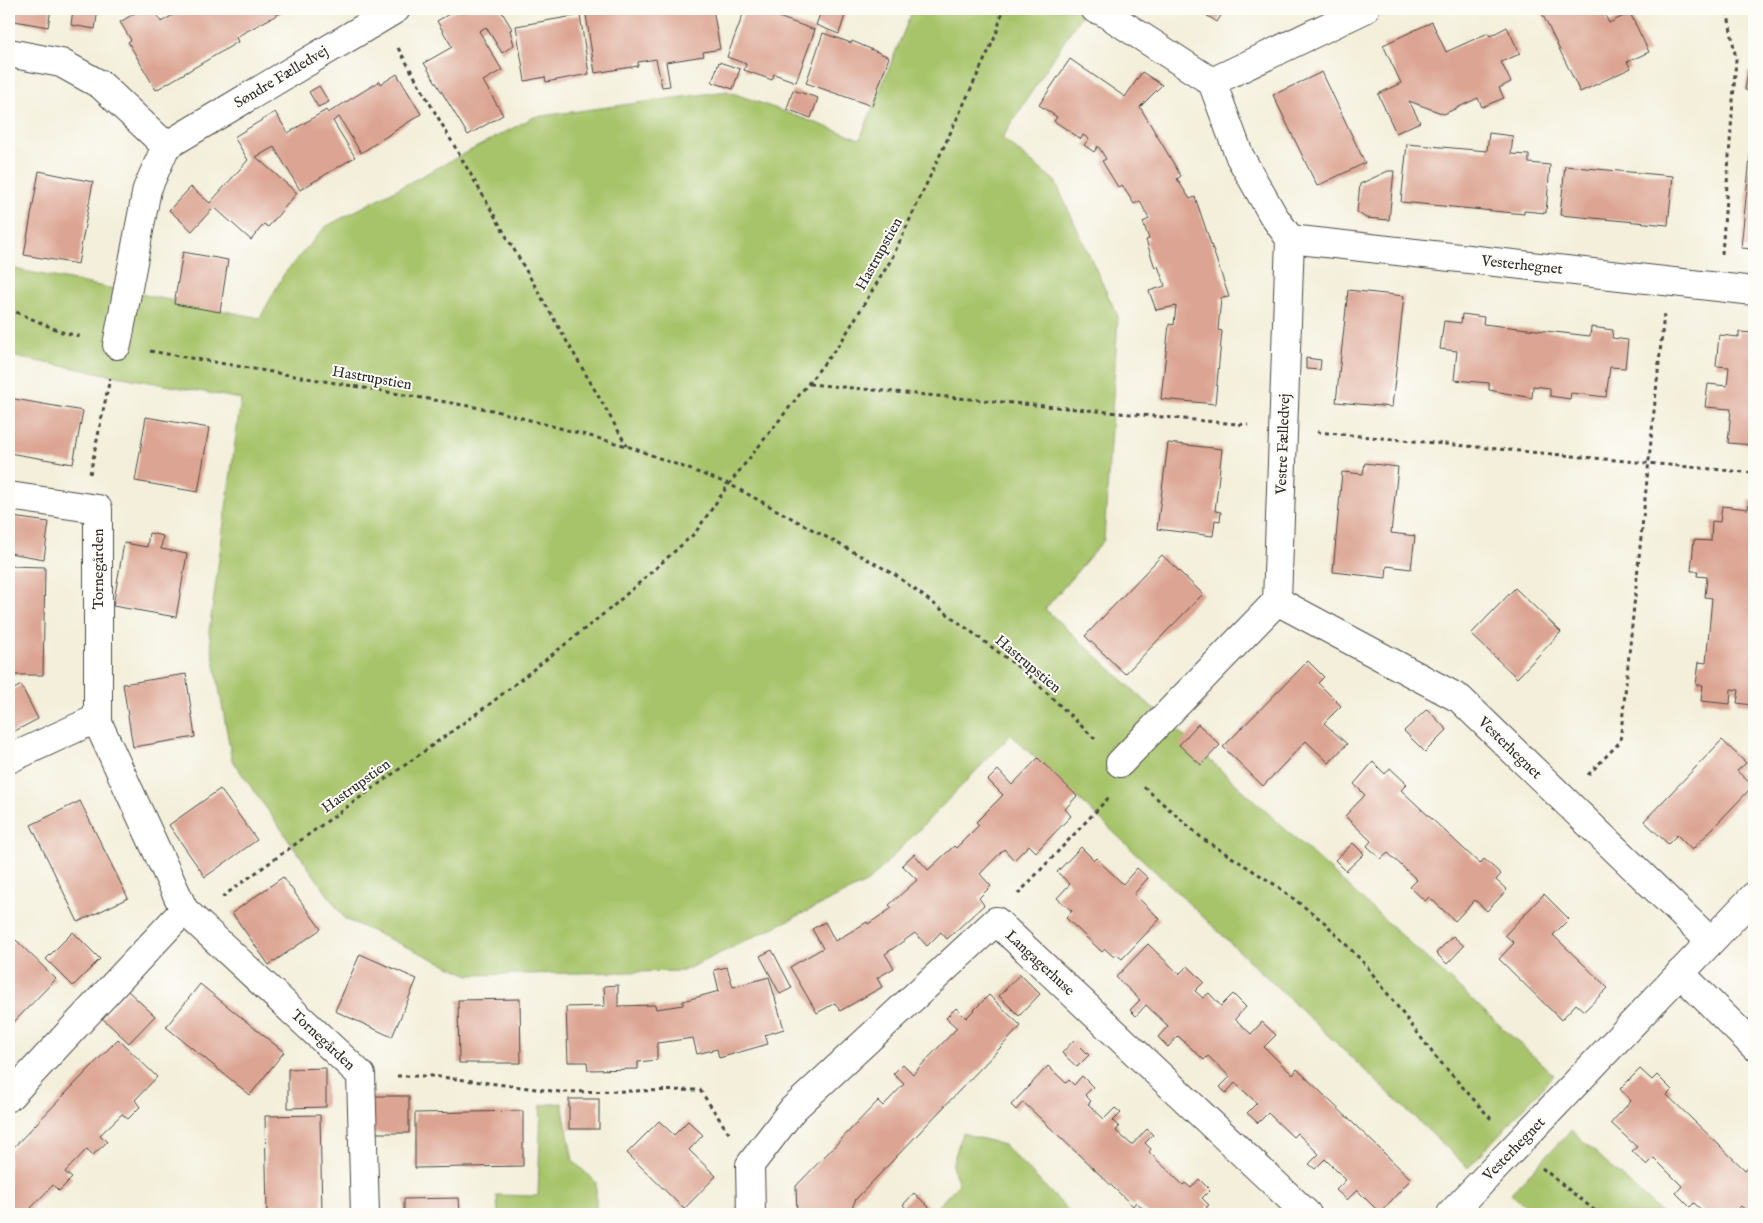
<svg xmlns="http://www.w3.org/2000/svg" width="1763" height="1223" viewBox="0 0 1763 1223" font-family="'IM FELL English',serif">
  <rect width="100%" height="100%" fill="#fdfcf7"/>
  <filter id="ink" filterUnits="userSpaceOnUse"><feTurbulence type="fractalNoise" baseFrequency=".02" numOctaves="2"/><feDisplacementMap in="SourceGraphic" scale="10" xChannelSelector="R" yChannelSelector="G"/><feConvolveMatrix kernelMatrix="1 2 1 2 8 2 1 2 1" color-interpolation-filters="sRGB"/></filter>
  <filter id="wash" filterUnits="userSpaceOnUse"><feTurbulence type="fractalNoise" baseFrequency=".0096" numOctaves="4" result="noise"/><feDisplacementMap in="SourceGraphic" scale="20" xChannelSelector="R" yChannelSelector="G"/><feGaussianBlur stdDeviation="1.12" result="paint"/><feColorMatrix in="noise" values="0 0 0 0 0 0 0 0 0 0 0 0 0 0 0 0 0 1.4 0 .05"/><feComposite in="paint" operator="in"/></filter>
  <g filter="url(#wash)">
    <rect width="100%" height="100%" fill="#f3efda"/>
    <!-- green -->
    <g fill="#a7c46b" stroke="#69784b">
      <polygon points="913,9 1085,9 1002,138 1055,181 1118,317 1104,540 1045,609 1554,1075 1468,1168 1011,735 868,882 683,971 469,975 345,919 232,760 209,632 241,399 9,356 9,268 260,318 284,274 325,227 534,117 727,91 860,139"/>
      <polygon points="562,1103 573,1161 596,1182 596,1214 498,1214 497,1195 538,1196 541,1105"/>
      <polygon points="1571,1130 1663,1214 1532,1214 1511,1193"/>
      <polygon points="962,1133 1004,1145 1072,1214 930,1214 959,1184 952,1166"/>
    </g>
    <g id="blocks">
      <!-- building -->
      <g fill="#dca492">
        <polygon points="9,9 51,9 48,27 9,20"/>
        <polygon points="73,9 98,9 95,29 71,25"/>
        <polygon points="142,9 153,9 161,22 183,9 288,9 236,37 238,42 156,90 128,42 131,40 120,22"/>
        <polygon points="458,9 500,9 512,29 510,30 514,45 502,53 486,27 479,31 502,70 483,81 503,115 468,135 424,63 452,47 437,21"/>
        <polygon points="585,9 605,9 606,11 619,9 713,9 720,49 703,52 704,56 666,62 670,86 662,87 656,59 638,62 638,66 595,73"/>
        <polygon points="745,9 756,9 815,30 796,82 774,74 772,80 744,70 746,64 727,57"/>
        <polygon points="822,9 847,9 839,34 816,25"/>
        <polygon points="1197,9 1225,9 1217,22"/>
        <polygon points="1540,9 1602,9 1609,23 1630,13 1649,52 1627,62 1631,68 1580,92"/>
        <polygon points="580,15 589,74 546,82 545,77 525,81 516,26"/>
        <polygon points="1432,22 1446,52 1488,33 1490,36 1507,27 1520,54 1501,62 1511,82 1499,88 1504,98 1482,107 1478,98 1444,114 1409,101 1420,122 1396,133 1378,94 1401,83 1383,45"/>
        <polygon points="823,33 851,43 852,41 889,57 872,106 806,83"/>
        <polygon points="1070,59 1125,97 1142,72 1162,85 1140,107 1181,176 1177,179 1190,199 1195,197 1229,297 1221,298 1218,330 1222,331 1215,404 1161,399 1169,324 1174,325 1176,306 1156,310 1149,291 1165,286 1158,266 1155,268 1146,240 1149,239 1143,222 1149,219 1140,201 1134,204 1122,185 1118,187 1102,161 1106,159 1098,146 1094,152 1084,145 1089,139 1083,135 1081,139 1054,121 1057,117 1039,105"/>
        <polygon points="719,62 740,69 733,89 712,82"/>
        <polygon points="1748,71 1754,71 1754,91 1745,90"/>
        <polygon points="1322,72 1365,163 1317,186 1273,95"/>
        <polygon points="397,74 421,114 361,153 339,117 333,121 355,157 300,190 274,147 256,157 297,193 268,227 264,224 251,240 214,207 192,231 169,210 191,187 210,203 248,160 234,137 275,112 288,133 326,110 328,113 380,81 381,84"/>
        <polygon points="319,86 329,102 318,107 309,92"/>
        <polygon points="793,90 818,98 811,118 787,109"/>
        <polygon points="1753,127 1754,127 1754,249 1741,248"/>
        <polygon points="1489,133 1513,136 1511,154 1529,155 1529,163 1550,165 1546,213 1524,211 1524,214 1401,202 1407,144 1487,151"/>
        <polygon points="1565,166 1673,176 1668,225 1560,215"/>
        <polygon points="39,171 93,182 78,264 24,255"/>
        <polygon points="1388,171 1394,171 1389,220 1366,218 1357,212 1360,184"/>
        <polygon points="183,252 228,260 220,312 174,304"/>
        <polygon points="1348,290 1404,296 1392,407 1336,402"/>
        <polygon points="1462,314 1484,317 1483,324 1590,336 1591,327 1613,330 1612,338 1628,340 1625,368 1610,367 1606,397 1571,393 1570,399 1550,396 1550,388 1533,386 1532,398 1489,390 1489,383 1454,380 1457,351 1440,349 1444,321 1461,323"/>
        <polygon points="1739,332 1754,333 1754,445 1728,443 1731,409 1705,407 1708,384 1727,386 1729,367 1716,366 1719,335 1739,337"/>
        <polygon points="1306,358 1321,360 1320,370 1306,369"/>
        <polygon points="9,398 83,411 73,464 9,453"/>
        <polygon points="146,417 209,428 198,492 135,481"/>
        <polygon points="1168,443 1222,449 1215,511 1221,512 1220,521 1215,520 1213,536 1157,529"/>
        <polygon points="1365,463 1398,467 1391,533 1415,536 1411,569 1387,566 1386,578 1333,572 1342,472 1363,474"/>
        <polygon points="1749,500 1754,501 1754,691 1751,705 1737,703 1739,690 1731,689 1730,704 1701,701 1703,685 1696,685 1699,662 1706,663 1712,598 1705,597 1707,577 1697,576 1698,571 1691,571 1694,540 1711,541 1712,521 1720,522 1722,506 1748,509"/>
        <polygon points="12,517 49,522 44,559 9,553"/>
        <polygon points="149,533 163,536 161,549 187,554 176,617 113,606 124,543 147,547"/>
        <polygon points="1162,555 1203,594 1125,674 1085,636"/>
        <polygon points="9,566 45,567 43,675 9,675"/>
        <polygon points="1515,588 1561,632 1517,678 1471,634"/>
        <polygon points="1308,661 1324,677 1318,683 1341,706 1324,723 1347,744 1329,763 1306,741 1263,786 1223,747"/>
        <polygon points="186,674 195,737 133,747 123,684"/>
        <polygon points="21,685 38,719 9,734 9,692"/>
        <polygon points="1427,709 1447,730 1425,752 1404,731"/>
        <polygon points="1198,724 1220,745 1201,765 1179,745"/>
        <polygon points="1722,740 1746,763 1737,771 1753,786 1692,850 1677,835 1668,844 1644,821"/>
        <polygon points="1038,758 1077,796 1065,809 1071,816 1036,852 1029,845 1014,860 1004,849 980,874 991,886 979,898 984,905 947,939 941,932 927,946 915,933 885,954 894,968 877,978 882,987 840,1011 835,1003 817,1013 790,967 823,948 812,929 825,922 835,941 867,922 868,924 892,908 889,905 917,880 902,865 914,854 928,870 954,846 956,848 979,825 976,822 1003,795 988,780 998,770 1012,785"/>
        <polygon points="1373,762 1385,774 1390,768 1407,784 1401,790 1480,864 1484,859 1501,874 1496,880 1507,890 1487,911 1475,900 1455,921 1429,897 1425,901 1410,887 1417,880 1388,853 1381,859 1367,846 1371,841 1345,816 1365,795 1354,784"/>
        <polygon points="220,789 257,840 205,877 169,825"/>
        <polygon points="80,801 128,898 78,922 31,825"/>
        <polygon points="1353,843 1364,854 1346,871 1335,860"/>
        <polygon points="1081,847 1094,860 1096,858 1123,884 1137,868 1148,878 1134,894 1160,919 1122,959 1116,954 1114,957 1105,949 1102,952 1066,918 1072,911 1057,898 1070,884 1057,872"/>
        <polygon points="283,877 321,929 269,965 232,913"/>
        <polygon points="1544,894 1569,919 1553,935 1608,988 1584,1011 1576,1004 1561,1020 1499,959 1514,943 1505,935"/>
        <polygon points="73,932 100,959 73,986 46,959"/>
        <polygon points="1453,936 1464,946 1447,964 1436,953"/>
        <polygon points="16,940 56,979 9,1027 9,942 11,945"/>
        <polygon points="1148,944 1179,974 1188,966 1204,982 1195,991 1203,998 1209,993 1221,1006 1233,994 1246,1007 1235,1019 1251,1034 1262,1022 1276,1035 1264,1047 1293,1075 1297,1069 1411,1179 1380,1213 1357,1190 1347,1200 1336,1190 1346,1180 1325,1159 1315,1169 1309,1164 1319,1154 1297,1133 1293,1137 1268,1113 1258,1123 1247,1113 1257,1103 1235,1083 1226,1093 1220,1087 1230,1077 1208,1056 1204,1060 1178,1036 1168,1047 1158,1037 1168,1026 1146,1005 1136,1016 1130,1010 1140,1000 1116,977"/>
        <polygon points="772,950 792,988 780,994 760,956"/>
        <polygon points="360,954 417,979 392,1037 335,1011"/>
        <polygon points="727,967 733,987 769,977 784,1029 765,1035 768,1044 719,1058 717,1049 697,1054 693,1038 657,1043 657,1060 638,1062 638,1069 588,1070 587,1062 568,1062 566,1007 605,1006 604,986 618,985 618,1006 655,1005 656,1009 683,1005 683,1001 719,991 714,970"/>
        <polygon points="1020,974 1040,994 1019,1016 999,996"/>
        <polygon points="200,984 284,1052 250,1095 166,1027"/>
        <polygon points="128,991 155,1016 129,1043 102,1018"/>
        <polygon points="989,995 1021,1026 856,1199 849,1214 797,1214 796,1186 878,1101 883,1106 904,1084 893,1074 903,1064 913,1074 957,1028 946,1018 956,1008 966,1018"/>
        <polygon points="520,999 521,1063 459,1063 458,1000"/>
        <polygon points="118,1039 157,1077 135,1100 140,1107 128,1119 122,1114 100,1135 107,1142 93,1155 87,1149 65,1172 72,1178 59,1191 53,1185 31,1208 37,1214 9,1214 9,1152"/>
        <polygon points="1074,1040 1089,1055 1077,1067 1062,1053"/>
        <polygon points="1048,1066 1066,1083 1069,1080 1074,1085 1082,1076 1093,1087 1085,1095 1091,1101 1088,1104 1104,1119 1115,1108 1121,1113 1113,1121 1119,1127 1116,1131 1132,1145 1147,1129 1153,1135 1145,1143 1151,1149 1149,1152 1183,1185 1185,1183 1191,1188 1199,1179 1210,1190 1202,1198 1209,1205 1206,1207 1214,1214 1149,1214 1136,1202 1133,1206 1023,1102 1016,1110 1011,1105"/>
        <polygon points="326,1068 326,1107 288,1108 288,1069"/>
        <polygon points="1640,1069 1652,1080 1657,1075 1672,1090 1667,1095 1745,1170 1751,1165 1754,1168 1754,1214 1750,1214 1741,1206 1733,1214 1706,1214 1694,1203 1690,1207 1676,1193 1682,1186 1654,1158 1647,1165 1632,1151 1637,1147 1611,1123 1631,1101 1620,1089"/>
        <polygon points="370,1096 409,1096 409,1133 371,1133"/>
        <rect x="569" y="1099" width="30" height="30"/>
        <polygon points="523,1111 523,1166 415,1168 415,1113"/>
        <polygon points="320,1115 322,1214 267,1214 265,1116"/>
        <polygon points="659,1121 674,1135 688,1121 703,1135 689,1150 716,1176 684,1209 627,1153"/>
        <polygon points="914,1193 930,1208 924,1214 912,1214 903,1205"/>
        <polygon points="459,1198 460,1214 404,1214 404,1199"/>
      </g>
    </g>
  </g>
  <g filter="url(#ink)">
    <use href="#blocks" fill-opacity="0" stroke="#494845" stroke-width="1"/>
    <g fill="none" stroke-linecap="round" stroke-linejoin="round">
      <!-- minor casing -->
      <g stroke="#494845" stroke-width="30">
        <g id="minor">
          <polyline points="1095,9 1102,11 1212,82"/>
          <polyline points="9,53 61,63 101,85 166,146"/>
          <polyline points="1212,82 1365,9"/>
          <polyline points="1290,239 1754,291"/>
          <polyline points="117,345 147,189 166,146 396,9"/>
          <polyline points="9,496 98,509 98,723 184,910 361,1075 365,1214"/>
          <polyline points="1277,601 1460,699 1710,941"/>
          <polyline points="9,759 98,718"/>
          <polyline points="1120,763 1277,601 1290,239 1273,215 1240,157 1212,82"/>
          <polyline points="1680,973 1754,1046"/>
          <polyline points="9,1097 184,910"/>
          <polyline points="751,1214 750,1165 793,1109 996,921 1307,1214"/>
          <polyline points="1451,1214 1754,896"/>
        </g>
      </g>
      <!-- path -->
      <g stroke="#494845" stroke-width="3" stroke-dasharray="4 4" stroke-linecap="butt">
        <polyline points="398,48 627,446"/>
        <polyline points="1722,254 1736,59 1727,9"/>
        <polyline points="9,309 62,332 83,337"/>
        <polyline points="150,351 492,410 627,446 729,484 894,574 1025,672 1095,739"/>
        <polyline points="809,384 1248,425"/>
        <polyline points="1317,432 1754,473"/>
        <polyline points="90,474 110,378"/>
        <polyline points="1588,775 1620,742 1664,314"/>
        <polyline points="1144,787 1203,839 1277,886 1324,922 1365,964 1435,1056 1492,1120"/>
        <polyline points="1018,894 1111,795"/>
        <polyline points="222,897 491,703 611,608 695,533 729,484 841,342 891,260 996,35 1003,9"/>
        <polyline points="397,1076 432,1076 560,1092 700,1090 730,1135"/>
        <polyline points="1542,1168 1599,1214"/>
      </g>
      <!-- minor -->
      <use href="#minor" stroke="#fff" stroke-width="28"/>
    </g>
  </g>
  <g text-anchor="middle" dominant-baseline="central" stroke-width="4" stroke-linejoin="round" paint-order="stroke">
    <!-- street labels -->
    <g font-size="15" fill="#2b2b2b" stroke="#fdfcf7">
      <text transform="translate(281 77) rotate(-31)">Søndre Fælledvej</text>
      <text transform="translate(879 254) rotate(-61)">Hastrupstien</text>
      <text transform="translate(1522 265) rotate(6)">Vesterhegnet</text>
      <text transform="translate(372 378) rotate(10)">Hastrupstien</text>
      <text transform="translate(1283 444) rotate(-88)">Vestre Fælledvej</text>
      <text transform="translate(98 569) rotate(-90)">Tornegården</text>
      <text transform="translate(1028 664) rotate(40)">Hastrupstien</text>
      <text transform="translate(1510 748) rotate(44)">Vesterhegnet</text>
      <text transform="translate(356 786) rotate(-36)">Hastrupstien</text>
      <text transform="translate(1040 963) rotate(43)">Langagerhuse</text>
      <text transform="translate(323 1040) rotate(43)">Tornegården</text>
      <text transform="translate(1514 1149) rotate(-46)">Vesterhegnet</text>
    </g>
  </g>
  <!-- margin -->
  <rect width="1763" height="1223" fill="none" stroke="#fdfcf7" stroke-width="30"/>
</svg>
